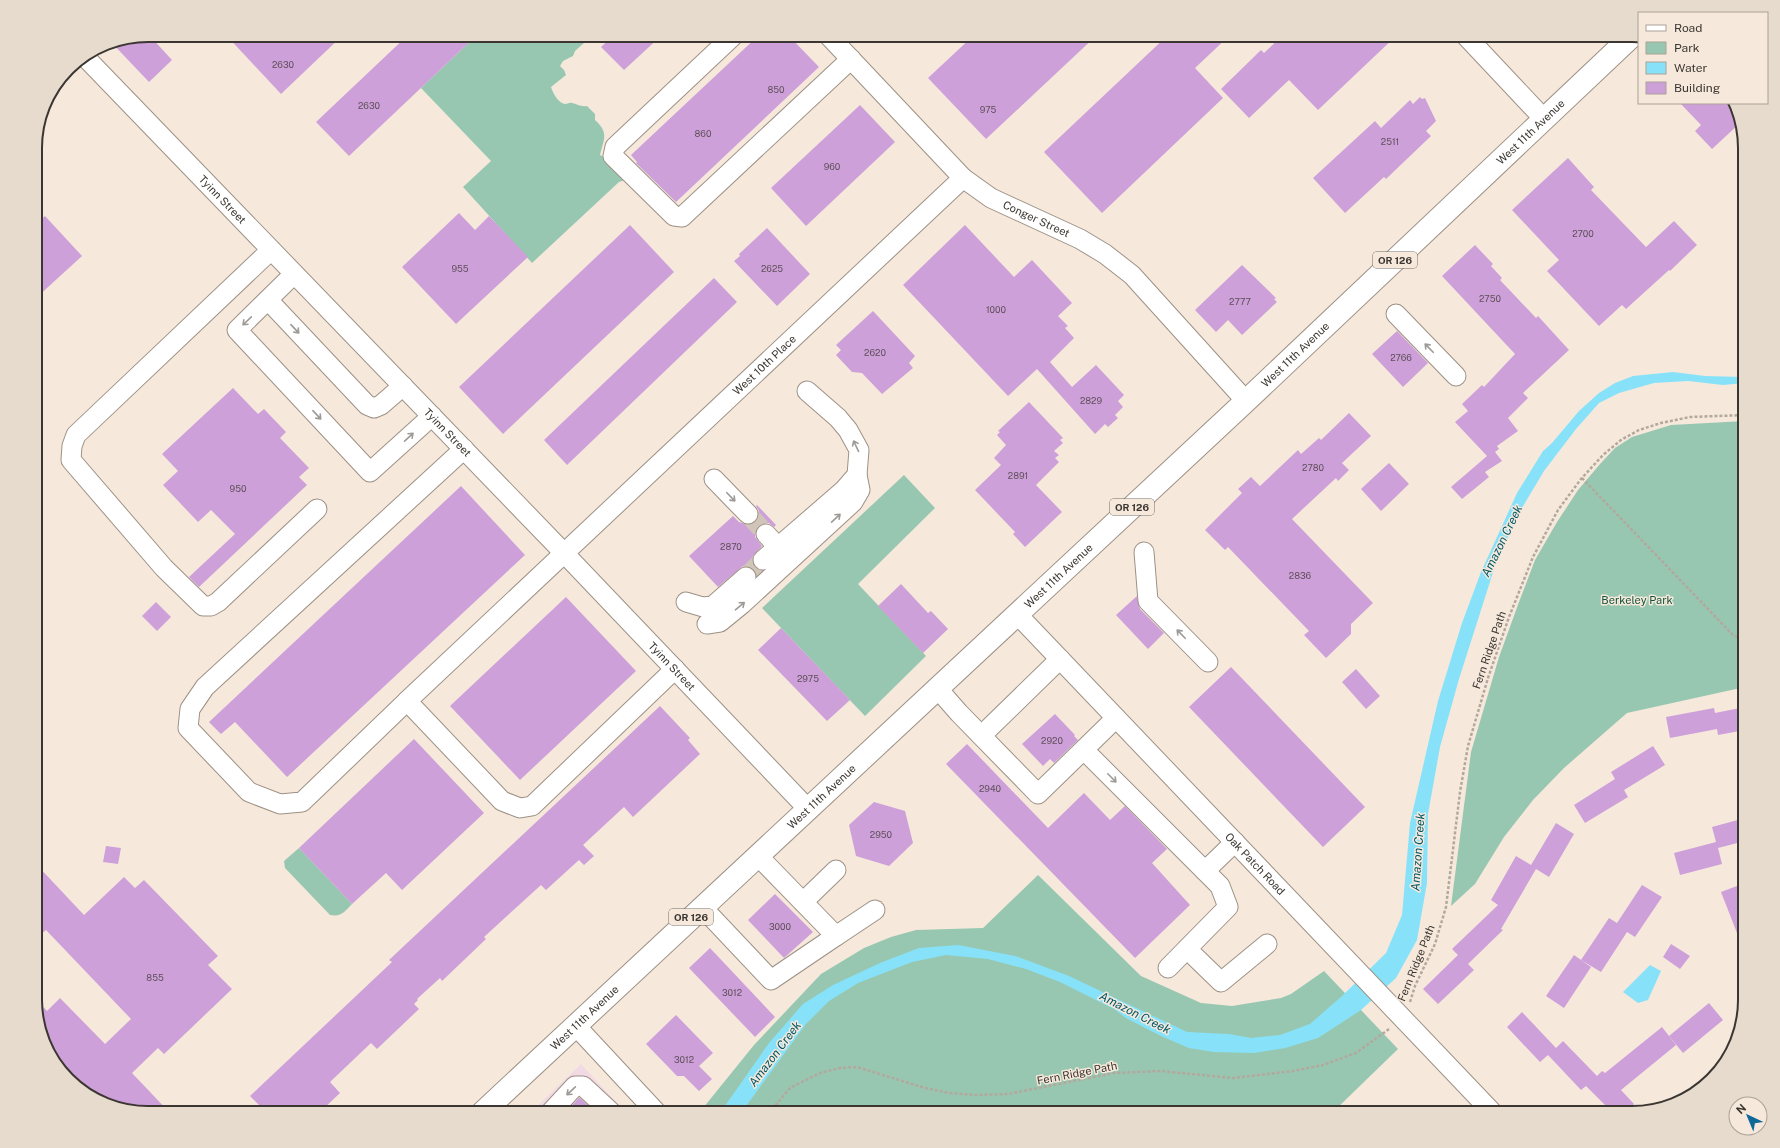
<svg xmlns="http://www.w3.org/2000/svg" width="1780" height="1148" viewBox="0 0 1780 1148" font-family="'Public Sans',sans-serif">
  <rect width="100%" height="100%" fill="#f6e9dc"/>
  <!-- commercial -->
  <polygon fill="#f2dae4" points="581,1064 626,1113 530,1113"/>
  <!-- green -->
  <g fill="#98c7b1">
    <path d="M477,35H593L575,51L573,56L563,61L560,66L564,70L566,75L551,87C553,93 558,103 565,104C567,104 570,102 572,103C578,104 580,107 587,106L595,114V120C609,133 604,138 600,155L626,169L625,180L619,182L532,263L463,187L491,161L421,88Z"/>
    <polygon points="1745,421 1745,687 1627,713 1564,768 1533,800 1504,837 1475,884 1451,906 1471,752 1499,657 1519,602 1535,560 1557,522 1578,490 1600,464 1615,448 1632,437 1671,425"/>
    <polygon points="904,475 935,508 858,584 926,656 865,716 762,608"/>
    <path d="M299,848L352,904C344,912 342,917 330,915L285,868L284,861Z"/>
    <polygon points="1038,875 1141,976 1201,1003 1232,1006 1281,998 1291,994 1324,971 1398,1049 1332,1113 699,1113 754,1045 821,974 864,948 891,937 916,930 983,928"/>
  </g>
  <!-- water -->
  <g fill="#87e2f9">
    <polygon points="1673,372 1705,376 1745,377 1745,383 1723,385 1688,381 1654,383 1619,393 1599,403 1576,429 1544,471 1519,513 1496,563 1459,679 1440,747 1428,814 1427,883 1417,940 1396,978 1361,1010 1318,1038 1285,1048 1254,1053 1214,1052 1189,1048 1161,1036 1126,1018 1114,1009 1060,982 1026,969 988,959 946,955 912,962 858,983 829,1001 806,1024 741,1113 720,1113 769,1043 803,1004 833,985 880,963 919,948 958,945 1015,956 1069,976 1187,1032 1229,1034 1251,1038 1280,1035 1310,1024 1342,996 1386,953 1402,915 1410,823 1438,701 1462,623 1481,572 1517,493 1543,451 1552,443 1579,411 1599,393 1615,383 1633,376"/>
    <polygon points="1650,965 1661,971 1648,1000 1638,1003 1623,992"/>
  </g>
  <!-- building -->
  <g fill="#cda0d9">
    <polygon points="149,35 172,60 149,82 111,42"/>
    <polygon points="226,35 343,35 281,94"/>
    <polygon points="408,35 477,35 349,156 316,122"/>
    <polygon points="614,35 662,35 624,70 601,47"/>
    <polygon points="759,35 788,35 819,67 676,202 636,163 637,162 631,155"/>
    <polygon points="974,35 1097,35 986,139 928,78"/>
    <polygon points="1168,35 1230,35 1195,68 1223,98 1102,213 1044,152"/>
    <polygon points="1283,35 1397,35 1318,110 1289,80 1249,118 1221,89 1261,50 1264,53"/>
    <polygon points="1420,97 1422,99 1425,98 1436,121 1426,131 1431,136 1386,179 1384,177 1345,213 1313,178 1375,121 1381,128 1410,100 1413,104"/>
    <polygon points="1680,103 1733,103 1739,124 1712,149 1695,131 1701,125"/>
    <polygon points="860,105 895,142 806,226 771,188"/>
    <polygon points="1568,158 1594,187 1591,190 1646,247 1674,221 1697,245 1670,271 1669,270 1626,309 1622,305 1599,326 1547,271 1559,260 1512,210"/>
    <polygon points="459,213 475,230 489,216 528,257 456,324 402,267"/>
    <polygon points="45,216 82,256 35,299 35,225"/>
    <polygon points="630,225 674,272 503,434 459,387"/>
    <polygon points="965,225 1014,277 1032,260 1072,303 1058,316 1068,326 1065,328 1074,338 1050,362 1072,387 1096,365 1124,395 1118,401 1123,407 1115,415 1118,418 1108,427 1105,424 1095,434 1037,369 1008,396 903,285"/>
    <polygon points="767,228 810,274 777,306 734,261 740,256 739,254"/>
    <polygon points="1475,245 1493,264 1491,266 1502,278 1500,280 1536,318 1538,316 1569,350 1523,393 1528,398 1508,418 1518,431 1497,446 1499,449 1495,452 1502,461 1485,472 1489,477 1462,499 1451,487 1487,456 1455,422 1468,411 1462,404 1482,385 1484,387 1515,354 1442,276"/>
    <polygon points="1242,265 1276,298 1274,299 1277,302 1242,335 1228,320 1216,332 1195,310"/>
    <polygon points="714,278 737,302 567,465 544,440"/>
    <polygon points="873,311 915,356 909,363 913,368 882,394 862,373 852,372 836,355 841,350 836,345"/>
    <polygon points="1397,331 1428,363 1403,387 1372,354"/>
    <polygon points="233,388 258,414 264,409 286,432 280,438 309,468 299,477 307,485 199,587 189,577 235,534 211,510 198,522 163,485 178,471 162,454"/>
    <polygon points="1029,402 1063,438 1060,440 1063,443 1054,451 1059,455 1055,458 1059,462 1036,485 1062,512 1025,547 1013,534 1015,532 975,490 1001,465 994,458 1006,445 997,435 1000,432 998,431"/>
    <polygon points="1349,413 1371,436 1342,463 1349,470 1338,481 1336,478 1292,519 1373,603 1351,624 1351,634 1326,658 1304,635 1309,631 1228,547 1225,550 1205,530 1242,493 1238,489 1251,477 1260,486 1298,450 1301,454 1319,438 1321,440"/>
    <polygon points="1389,463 1409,484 1381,511 1361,489"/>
    <polygon points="461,486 525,555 287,777 235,722 221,734 209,722"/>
    <polygon points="757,505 776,525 774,527 769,523 763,523 759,526 756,530 755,537 762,546 753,556 752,562 755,567 761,571 757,575 754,570 750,567 743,566 718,587 689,556 733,516 739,522 745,524 750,525 755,522 759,517 759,511 756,506"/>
    <polygon points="901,584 928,613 931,611 948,629 923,653 878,606"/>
    <polygon points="1137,596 1140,609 1164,633 1148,649 1116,615"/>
    <polygon points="566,597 636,671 520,780 450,706"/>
    <polygon points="156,602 171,617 157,631 142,616"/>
    <polygon points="781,628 850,700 827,721 758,650"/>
    <polygon points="1231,667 1365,807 1323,847 1189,707"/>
    <polygon points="1356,669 1380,696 1366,709 1342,682"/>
    <polygon points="660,706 690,738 688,740 700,754 633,817 624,807 583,845 594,856 584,865 579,860 546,890 541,885 484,937 486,939 442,981 440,978 417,999 418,1000 414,1004 419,1009 377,1049 371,1043 330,1082 340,1093 319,1113 267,1113 250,1096 392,962 389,960"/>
    <polygon points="1745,707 1745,730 1718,735 1717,729 1670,738 1666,717 1714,708 1715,713"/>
    <polygon points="1055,714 1075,735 1074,736 1078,740 1054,763 1050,759 1043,766 1022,744"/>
    <polygon points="414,739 484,813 402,890 386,873 352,904 299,848"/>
    <polygon points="967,744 1048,828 1084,793 1110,820 1125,806 1167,849 1152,863 1190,905 1135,958 946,764"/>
    <polygon points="1653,746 1665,765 1624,790 1628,797 1585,823 1574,805 1615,779 1611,772"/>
    <polygon points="874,802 905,811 913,843 889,866 856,856 849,825"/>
    <polygon points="1745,818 1745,841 1718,848 1722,864 1680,875 1674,853 1716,842 1712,827"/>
    <polygon points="1556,823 1574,834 1549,877 1536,869 1501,929 1503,930 1468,964 1474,970 1438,1004 1423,989 1458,955 1452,949 1498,905 1491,900 1516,856 1531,865"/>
    <polygon points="106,846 121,848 118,864 103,862"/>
    <polygon points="35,863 84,915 124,877 135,888 144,880 218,956 208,965 232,989 164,1054 158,1048 132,1073 170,1113 148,1113 86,1094 50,1056 35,1007 35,998 47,1011 60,998 105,1044 131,1019 46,930 35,939"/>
    <polygon points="1745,883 1745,951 1744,951 1721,892"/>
    <polygon points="1642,885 1662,897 1635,937 1627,932 1601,972 1581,960 1609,918 1617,923"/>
    <polygon points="775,894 813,932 784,958 748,920"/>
    <polygon points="1671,944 1690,956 1680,969 1663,957"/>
    <polygon points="710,948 775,1017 755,1037 689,968"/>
    <polygon points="1574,955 1591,967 1564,1008 1546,996"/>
    <polygon points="1709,1003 1723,1020 1683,1053 1669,1036"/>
    <polygon points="1522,1012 1556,1048 1563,1041 1597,1076 1602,1071 1605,1073 1662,1027 1676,1045 1621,1090 1634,1104 1624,1113 1613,1113 1586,1086 1581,1090 1548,1055 1556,1048 1540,1062 1507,1027"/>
    <polygon points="676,1015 713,1053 699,1066 712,1079 699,1091 684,1076 677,1076 646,1044"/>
    <polygon points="579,1098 580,1098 596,1113 565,1113"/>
  </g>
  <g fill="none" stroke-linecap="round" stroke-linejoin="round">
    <!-- minor-tunnel -->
    <g stroke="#d1c5ba" stroke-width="19" stroke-dasharray="19 10" stroke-linecap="butt">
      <polyline points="748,514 766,534"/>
      <polyline points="746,577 763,560"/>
    </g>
    <!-- minor casing -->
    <g stroke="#9d9185" stroke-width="21">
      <g id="minor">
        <polyline points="734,35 615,147 613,156 674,216 682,217 851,59"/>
        <path id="s1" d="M828,35L963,178L991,198L1080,239L1105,254L1132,275L1246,401"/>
        <polyline points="1465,35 1544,119"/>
        <path id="s2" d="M85,57L564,553L808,809"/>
        <polyline points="271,250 76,435 72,446 71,460 164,568 203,606 211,606 218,602 317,509"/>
        <polyline points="294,274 237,330 370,472 432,416"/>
        <polyline points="268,300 367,405 374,408 381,405 403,386"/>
        <polyline points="1396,314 1456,376"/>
        <polyline points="714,479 748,514"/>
        <polyline points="766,534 778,547"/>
        <polyline points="1144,552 1148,601 1208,662"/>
        <polyline points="763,560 844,490 857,475 859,450 848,430 838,418 807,391"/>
        <polyline points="686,602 703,607 713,606 746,577"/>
        <path id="s3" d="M1017,614L1493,1113"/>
        <polyline points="707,624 720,622 742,604 853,502 860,490 857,475"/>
        <path id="s4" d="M675,669L532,806L520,808L502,801L407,701L963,178"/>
        <polyline points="937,688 959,713 1038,794 1116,718"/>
        <polyline points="407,701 302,802 280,804 249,792 188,728 190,709 205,687 464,449"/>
        <polyline points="982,735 1060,659"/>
        <polyline points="1084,750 1220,886 1228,907 1168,968"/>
        <polyline points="1205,871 1235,842"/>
        <polyline points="803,902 836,870"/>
        <polyline points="702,907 771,980 836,936 758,856"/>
        <polyline points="836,936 875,910"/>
        <polyline points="1187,949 1221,982 1267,944"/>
        <polyline points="575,1025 657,1113"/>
        <polyline points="550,1113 575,1086 583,1086 612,1113"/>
      </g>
    </g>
    <!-- major casing -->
    <g stroke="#9d9185" stroke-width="24">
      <g id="major">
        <path id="s5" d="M482,1113L1246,401L1633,35"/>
      </g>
    </g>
    <!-- path -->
    <g stroke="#b2a89e" stroke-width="2.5" stroke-dasharray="3 2" stroke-linecap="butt">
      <polyline points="1582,478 1733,635 1745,641"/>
      <polyline points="1410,1002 1415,986 1435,944 1446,907 1460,792 1468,746 1488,678 1509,617 1533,557 1558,510 1581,479 1603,455 1621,440 1639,430 1661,423 1690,417 1745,415"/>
      <polyline points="777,1103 779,1113"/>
      <polyline points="769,1113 790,1088 820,1073 840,1068 857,1067 925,1088 950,1093 975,1095 1008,1094 1114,1073 1160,1071 1233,1078 1293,1071 1323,1065 1356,1053 1389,1029"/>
    </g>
    <!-- minor -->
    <use href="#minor" stroke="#fff" stroke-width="19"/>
    <!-- major -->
    <use href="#major" stroke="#fff" stroke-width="22"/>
  </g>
  <!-- one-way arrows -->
  <defs><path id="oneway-shaft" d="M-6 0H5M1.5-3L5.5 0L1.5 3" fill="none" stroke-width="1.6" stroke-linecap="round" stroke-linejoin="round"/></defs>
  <g stroke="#9d9a98">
    <use href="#oneway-shaft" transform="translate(247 321) rotate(136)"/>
    <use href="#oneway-shaft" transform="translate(295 329) rotate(47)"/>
    <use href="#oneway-shaft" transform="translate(1429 348) rotate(-134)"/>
    <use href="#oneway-shaft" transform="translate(317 415) rotate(47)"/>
    <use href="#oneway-shaft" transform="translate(409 437) rotate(-43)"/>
    <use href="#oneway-shaft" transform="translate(856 446) rotate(-115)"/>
    <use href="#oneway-shaft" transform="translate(731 497) rotate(46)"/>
    <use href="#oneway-shaft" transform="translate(836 518) rotate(-43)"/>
    <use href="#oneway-shaft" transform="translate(740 606) rotate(-40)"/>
    <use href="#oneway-shaft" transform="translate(1181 634) rotate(-134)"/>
    <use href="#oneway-shaft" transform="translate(1112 778) rotate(45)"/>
    <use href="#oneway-shaft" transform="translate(571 1091) rotate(137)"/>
  </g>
  <g text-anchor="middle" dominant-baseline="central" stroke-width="3" stroke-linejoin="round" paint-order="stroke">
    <!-- number labels -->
    <g font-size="9" fill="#60505b">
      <text x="283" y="64">2630</text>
      <text x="776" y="89">850</text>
      <text x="369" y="105">2630</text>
      <text x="988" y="109">975</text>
      <text x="703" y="133">860</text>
      <text x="1390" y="141">2511</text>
      <text x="832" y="166">960</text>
      <text x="1583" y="233">2700</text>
      <text x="460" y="268">955</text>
      <text x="772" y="268">2625</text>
      <text x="1490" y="298">2750</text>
      <text x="1240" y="301">2777</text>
      <text x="996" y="309">1000</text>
      <text x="875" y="352">2620</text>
      <text x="1401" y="357">2766</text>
      <text x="1091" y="400">2829</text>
      <text x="1313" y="467">2780</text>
      <text x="1018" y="475">2891</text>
      <text x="238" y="488">950</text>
      <text x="731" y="546">2870</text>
      <text x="1300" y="575">2836</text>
      <text x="808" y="678">2975</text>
      <text x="1052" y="740">2920</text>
      <text x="990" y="788">2940</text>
      <text x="881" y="834">2950</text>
      <text x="780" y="926">3000</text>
      <text x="155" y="977">855</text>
      <text x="732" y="992">3012</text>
      <text x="684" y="1059">3012</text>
    </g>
    <!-- shield labels -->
    <g fill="#f6e9dc" stroke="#736c64" stroke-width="1">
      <rect x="1373" y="252" width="44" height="16" rx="3"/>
      <rect x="1110" y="499" width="44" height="16" rx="3"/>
      <rect x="669" y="909" width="44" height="16" rx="3"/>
    </g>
    <g font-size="10" font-weight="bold" fill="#3b3631">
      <text x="1395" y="260">OR 126</text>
      <text x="1132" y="507">OR 126</text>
      <text x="691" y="917">OR 126</text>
    </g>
    <!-- street labels -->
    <g font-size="11" fill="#3b3631" stroke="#f6e9dc">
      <text stroke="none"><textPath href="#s5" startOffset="1436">West 11th Avenue</textPath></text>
      <text stroke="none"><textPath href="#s2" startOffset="198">Tyinn Street</textPath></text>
      <text stroke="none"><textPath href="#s1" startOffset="281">Conger Street</textPath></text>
      <text stroke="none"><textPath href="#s5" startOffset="1112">West 11th Avenue</textPath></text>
      <text stroke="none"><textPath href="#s4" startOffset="858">West 10th Place</textPath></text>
      <text stroke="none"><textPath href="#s2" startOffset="522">Tyinn Street</textPath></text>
      <text stroke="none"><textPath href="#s5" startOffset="788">West 11th Avenue</textPath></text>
      <text transform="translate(1489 650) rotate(-71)">Fern Ridge Path</text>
      <text stroke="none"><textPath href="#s2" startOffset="846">Tyinn Street</textPath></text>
      <text stroke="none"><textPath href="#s5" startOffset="464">West 11th Avenue</textPath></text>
      <text stroke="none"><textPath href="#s3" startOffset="345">Oak Patch Road</textPath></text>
      <text transform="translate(1416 963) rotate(-68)">Fern Ridge Path</text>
      <text stroke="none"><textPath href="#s5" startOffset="140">West 11th Avenue</textPath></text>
      <text transform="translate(1077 1073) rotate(-11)">Fern Ridge Path</text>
    </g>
    <!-- park labels -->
    <g font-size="11" fill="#12523b" stroke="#f6e9dc">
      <text x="1637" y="600">Berkeley Park</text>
    </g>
    <!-- water labels -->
    <g font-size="12" font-style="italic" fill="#015766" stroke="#f6e9dc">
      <text transform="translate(1502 541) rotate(-64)">Amazon Creek</text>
      <text transform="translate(1418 852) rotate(-86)">Amazon Creek</text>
      <text transform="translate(1135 1013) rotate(27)">Amazon Creek</text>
      <text transform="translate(775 1054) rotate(-53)">Amazon Creek</text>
    </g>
  </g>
  <!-- crop -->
  <path d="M0 0H1780V1148H0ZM148 42H1632A106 106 0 0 1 1738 148V1000A106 106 0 0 1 1632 1106H148A106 106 0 0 1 42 1000V148A106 106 0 0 1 148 42Z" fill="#e7dbce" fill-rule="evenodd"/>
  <path fill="none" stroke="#3b3631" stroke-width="2" d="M148 42H1632A106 106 0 0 1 1738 148V1000A106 106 0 0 1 1632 1106H148A106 106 0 0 1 42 1000V148A106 106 0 0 1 148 42Z"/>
  <!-- legend -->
  <rect x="1638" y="12" width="130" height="92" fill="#f6e9dc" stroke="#aba198"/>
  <rect x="1646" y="25" width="20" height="6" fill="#ffffff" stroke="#aba198"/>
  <text x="1674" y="32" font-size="12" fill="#3b3631">Road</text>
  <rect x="1646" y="42" width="20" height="12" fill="#98c7b1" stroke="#aba198"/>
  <text x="1674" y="52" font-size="12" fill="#3b3631">Park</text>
  <rect x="1646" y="62" width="20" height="12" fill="#87e2f9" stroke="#aba198"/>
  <text x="1674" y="72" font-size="12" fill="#3b3631">Water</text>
  <rect x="1646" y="82" width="20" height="12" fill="#cda0d9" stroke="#aba198"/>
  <text x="1674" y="92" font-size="12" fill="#3b3631">Building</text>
  <!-- north arrow -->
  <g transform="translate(1748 1116) rotate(316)"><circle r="19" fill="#f6e9dc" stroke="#aba198"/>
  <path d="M0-3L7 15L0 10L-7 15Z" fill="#0e6898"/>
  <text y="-6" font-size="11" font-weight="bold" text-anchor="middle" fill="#3b3631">N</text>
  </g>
</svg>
